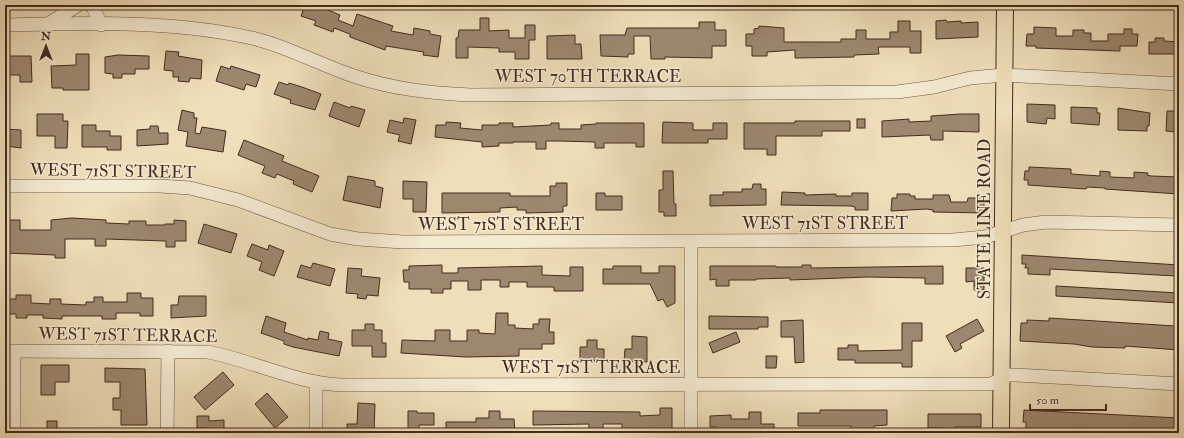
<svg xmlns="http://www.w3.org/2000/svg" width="1184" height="438" viewBox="0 0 1184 438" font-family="'IM FELL Double Pica',serif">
  <rect width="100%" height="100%" fill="#eedeb9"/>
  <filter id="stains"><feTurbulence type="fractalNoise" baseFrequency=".005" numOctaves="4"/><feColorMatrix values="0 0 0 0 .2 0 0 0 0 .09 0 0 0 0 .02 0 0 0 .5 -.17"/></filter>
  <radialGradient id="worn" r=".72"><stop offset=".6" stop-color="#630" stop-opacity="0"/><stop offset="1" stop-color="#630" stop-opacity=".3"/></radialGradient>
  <!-- building -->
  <g fill="#9d886f" stroke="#452a1f">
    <polygon points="305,5 316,5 340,15 338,20 353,26 357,14 393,26 391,31 413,35 414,28 430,31 430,34 441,36 438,57 423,55 424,52 386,46 385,50 350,37 350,34 334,28 333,32 314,25 316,21 301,16"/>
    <polygon points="480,18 489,18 489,31 509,30 509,38 525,38 525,25 535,25 535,40 529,40 529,59 515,59 515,52 499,52 499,48 468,47 468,58 456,58 456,38 458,38 459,30 480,30"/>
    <polygon points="946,20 947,22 961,21 961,23 978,22 978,37 936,39 936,21"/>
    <polygon points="898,21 910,21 910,31 921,31 921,53 910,53 910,47 878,47 879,54 854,55 854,57 795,58 795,50 767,52 767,56 752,56 752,46 746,46 746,34 754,34 754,29 759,28 759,26 784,28 784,42 841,42 841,39 856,39 856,30 866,30 866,39 890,39 890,32 898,32"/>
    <polygon points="699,22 715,22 715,30 726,30 726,46 712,46 712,58 665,57 665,59 651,59 650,36 634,36 634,54 628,54 628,57 601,56 600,35 625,35 627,28 699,28"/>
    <polygon points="1034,27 1056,28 1056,36 1073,36 1073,30 1084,30 1084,33 1091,33 1091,41 1108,41 1108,34 1124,34 1124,29 1132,29 1132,34 1138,34 1137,46 1120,46 1120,51 1036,48 1036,46 1026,46 1027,34 1034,34"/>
    <polygon points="575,35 575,44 581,44 582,59 547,59 547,36"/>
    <polygon points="1155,38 1164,38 1164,41 1179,42 1179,54 1149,54 1149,42 1155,42"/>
    <polygon points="166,51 179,52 178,56 202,60 201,79 190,78 189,82 178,81 179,77 173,77 173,71 164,70"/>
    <polygon points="76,54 89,54 89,90 63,90 63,88 52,88 51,66 76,65"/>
    <polygon points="118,55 149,56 149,69 135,69 135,74 122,74 122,78 113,78 113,74 105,73 105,57"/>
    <polygon points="9,56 31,56 32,82 20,82 20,75 5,75 5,60 9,60"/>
    <polygon points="221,66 230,69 231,66 260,75 256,87 246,84 244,90 216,81"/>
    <polygon points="279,82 288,85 289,83 302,87 321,94 315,110 290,103 291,100 274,94"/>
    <polygon points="334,102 350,108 351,106 365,110 359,127 329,116"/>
    <polygon points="1027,104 1055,105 1055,119 1047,118 1046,124 1027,122"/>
    <polygon points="1071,107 1097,108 1097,113 1100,113 1099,125 1071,123"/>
    <polygon points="1118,108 1150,113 1149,126 1147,126 1147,131 1118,130"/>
    <polygon points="182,110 194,113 194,118 197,118 195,133 200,134 202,127 226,131 223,152 186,146 188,132 178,130"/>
    <polygon points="1167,111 1176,111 1176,113 1179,113 1179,128 1175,128 1175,132 1166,131"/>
    <polygon points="37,114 63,114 63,121 68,121 67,148 55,148 55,136 37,136"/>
    <polygon points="961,114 979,114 979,132 943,131 943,140 931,140 930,135 882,137 882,121 909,119 909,122 931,121 931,116"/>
    <polygon points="404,118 416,120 411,144 398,141 400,135 387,132 390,120 403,123"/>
    <rect x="857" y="119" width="8" height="9"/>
    <polygon points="795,121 850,121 850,131 822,131 822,136 776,136 776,155 767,155 767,149 744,149 744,123 795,123"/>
    <polygon points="446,122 461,123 460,128 482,130 482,125 499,125 499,123 513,123 513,127 551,125 551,123 559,123 559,129 581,129 581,125 596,124 596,123 644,123 644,147 636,147 636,143 604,143 604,148 595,148 595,142 559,141 546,141 546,149 536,149 536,142 513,142 513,143 499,143 499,146 482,147 482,142 435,137 436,125 446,125"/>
    <polygon points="663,122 693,123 693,130 713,130 713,123 727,123 727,139 708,139 708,143 662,143"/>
    <polygon points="82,125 96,125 96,131 110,131 110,136 121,136 121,150 107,150 107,147 82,147"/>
    <polygon points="150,126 158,126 159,133 168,133 168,144 137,146 137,130 150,129"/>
    <polygon points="5,129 21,130 21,148 5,146"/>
    <polygon points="244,140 284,156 282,161 319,176 312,192 293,184 294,181 277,174 275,178 262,173 265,166 238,155"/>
    <polygon points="1029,167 1071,169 1071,174 1100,176 1100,171 1110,172 1110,177 1134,178 1134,172 1148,173 1147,175 1151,176 1179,177 1179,194 1105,189 1105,188 1087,187 1086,189 1028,185 1028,180 1024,180 1025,171 1029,171"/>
    <polygon points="663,171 673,171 674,204 676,204 676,216 664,216 664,212 659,212 659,190 663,190"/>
    <polygon points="348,176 375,181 375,186 383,188 380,208 343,200"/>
    <polygon points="403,181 427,182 426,212 413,212 413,199 403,199"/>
    <polygon points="556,183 567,183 567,206 563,206 563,212 526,213 526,210 517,210 517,207 500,208 500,212 442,213 442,193 510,193 510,196 550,196 550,186 556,186"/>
    <polygon points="753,184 761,184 761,189 766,189 766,205 710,206 710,195 723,195 723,192 742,192 742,189 752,189"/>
    <polygon points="782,192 805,193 805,195 836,194 836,196 852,196 852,193 868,193 868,210 855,210 855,207 851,206 781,205"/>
    <polygon points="596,193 605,193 605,196 622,196 622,210 596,210"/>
    <polygon points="897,194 910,194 910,196 915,196 915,199 933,199 933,195 949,195 951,202 967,202 968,198 984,198 984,213 933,212 933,210 927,209 891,211 892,198 897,198"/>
    <polygon points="72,218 106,220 106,223 129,224 129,221 146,221 146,225 165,225 165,224 174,224 174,220 186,221 186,241 175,241 175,247 166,247 166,241 106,239 106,246 95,246 95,239 65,239 65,258 55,258 55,255 5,253 7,220 20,220 20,230 51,230 51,220"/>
    <polygon points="204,224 237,234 231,253 198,243"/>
    <polygon points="252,244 268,250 269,245 284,251 274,276 259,270 262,262 247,256"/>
    <polygon points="1022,255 1179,265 1179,274 1177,274 1176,276 1050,269 1050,275 1028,274 1028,268 1025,268 1026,264 1022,264"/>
    <polygon points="313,263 335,269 330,286 297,277 301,265 311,268"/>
    <polygon points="442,265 442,273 458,273 458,268 542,266 542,275 570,276 570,267 583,267 583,291 554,291 554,287 527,287 527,282 509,282 509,287 500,287 500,280 481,280 481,290 468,290 468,281 451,281 451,289 443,289 443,293 431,293 431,289 409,289 409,282 404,282 403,270 409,270 409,266"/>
    <polygon points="802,265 811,265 811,268 943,266 943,284 925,284 925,278 868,277 790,280 790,278 756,279 756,280 729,280 729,286 716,286 716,279 710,280 710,266 776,266 776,267 802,267"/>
    <polygon points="613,266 641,266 641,273 659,273 659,266 675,266 675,303 667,307 663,299 658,301 650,284 603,284 603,269 613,269"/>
    <polygon points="348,268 362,269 361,276 380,278 378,296 367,295 366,299 357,298 358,294 346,293"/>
    <polygon points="966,268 984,268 984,290 974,290 974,281 966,282"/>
    <polygon points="1056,286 1179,293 1179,303 1056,296"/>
    <polygon points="127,293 141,293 141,298 153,298 153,316 140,316 140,313 116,313 116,319 102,319 102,316 62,316 62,319 43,318 43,315 27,315 27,318 16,318 16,314 5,314 5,299 16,299 16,295 31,295 31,303 50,304 50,299 61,299 61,304 86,305 86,302 94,302 94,297 103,297 103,302 127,302"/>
    <polygon points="179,296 206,296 206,316 171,318 171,305 178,305"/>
    <polygon points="496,313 508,313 508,325 515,325 515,328 533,329 533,324 539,324 539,319 550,319 549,332 554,332 554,344 542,344 542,349 519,349 519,356 466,357 401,353 402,340 435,341 435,330 450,330 450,341 467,341 467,330 479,330 479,333 495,334"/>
    <polygon points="266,316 286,323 284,332 308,340 308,338 318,340 320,331 329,333 328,339 342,342 339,356 293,347 284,344 284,341 261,333"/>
    <polygon points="709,316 768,317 768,327 758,327 758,329 709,329"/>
    <polygon points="1049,318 1175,326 1174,338 1177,338 1177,342 1179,342 1179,350 1125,346 1125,348 1092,347 1074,344 1020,341 1021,323 1027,323 1027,320 1049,321"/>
    <polygon points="977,319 984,331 960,344 962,348 955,352 946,336"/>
    <polygon points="803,320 804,362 795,363 794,337 781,337 781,321"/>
    <polygon points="902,323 922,323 922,341 912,341 912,367 902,367 902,363 855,363 855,360 838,360 838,348 848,348 848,345 858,345 858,351 902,350"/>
    <polygon points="365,324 374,324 374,330 382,330 382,343 386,343 386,357 372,357 372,346 352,346 352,330 365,330"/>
    <polygon points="736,332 740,342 713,353 709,343"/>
    <polygon points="632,336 647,337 647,362 624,361 625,349 632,349"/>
    <polygon points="587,340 597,340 597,349 604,349 604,361 580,361 580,347 587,347"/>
    <polygon points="766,356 777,356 776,368 766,368"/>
    <polygon points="41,365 69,365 69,382 55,382 55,395 41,395"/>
    <polygon points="105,368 145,369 147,425 121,425 121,410 113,410 113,398 120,398 120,382 105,382"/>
    <polygon points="223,372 234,385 205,410 194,397"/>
    <polygon points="267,393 288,417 275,428 255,404"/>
    <polygon points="358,403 375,404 374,433 347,433 347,424 357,424"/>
    <polygon points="660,408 672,408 672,430 622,431 622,424 603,424 603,429 589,429 589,424 533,425 533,411 640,412 640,416 660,415"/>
    <polygon points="820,410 887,410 887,425 874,426 874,433 851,432 851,426 798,426 798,413 820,413"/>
    <polygon points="1024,410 1179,418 1178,427 1174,427 1174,430 1169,430 1169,433 1026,433 1026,422 1023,422"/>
    <polygon points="408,411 417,411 417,413 434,413 434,425 419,425 419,433 408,433"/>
    <polygon points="489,411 500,411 500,419 514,419 515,432 446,433 446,422 476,422 476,418 489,418"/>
    <polygon points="749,412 761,412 761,424 774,424 774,433 716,433 716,427 710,427 710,416 731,415 731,419 749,419"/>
    <polygon points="928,414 981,414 981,427 955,427 955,433 943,433 943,428 928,428"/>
    <polygon points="197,416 209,416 209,421 224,420 224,433 206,433 206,428 197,428"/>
    <rect x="47" y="421" width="10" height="12"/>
  </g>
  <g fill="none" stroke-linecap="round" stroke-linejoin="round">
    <!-- minor casing -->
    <g stroke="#6f5746" stroke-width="14">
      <g id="minor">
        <polyline points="92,5 101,25"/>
        <polyline points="48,24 78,5"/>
        <path d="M5,25C87,23 172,20 252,38C287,46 320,65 354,76C392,89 430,93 470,95L897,92L934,87L970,78L1004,75L1179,84"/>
        <polyline points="5,186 160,186 190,188 238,200 330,234 358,239 403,242 953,240 985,237 1023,225 1046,222 1179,225"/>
        <path d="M5,351L208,352C254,361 295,383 342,385L991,384L1009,375H1015L1179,384"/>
        <polyline points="14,352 14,433"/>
        <polyline points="316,382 316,433"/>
        <polyline points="167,433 168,351"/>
        <polyline points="691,433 691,242"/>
      </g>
    </g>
    <!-- major casing -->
    <g stroke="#452a1f" stroke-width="18">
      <polyline id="major" points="1001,433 1005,5"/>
    </g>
    <!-- minor -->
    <use href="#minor" stroke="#f4ead2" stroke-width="13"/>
    <!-- major -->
    <use href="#major" stroke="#eedeb9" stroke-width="16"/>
  </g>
  <g text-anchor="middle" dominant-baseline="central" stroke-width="3" stroke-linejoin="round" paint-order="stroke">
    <!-- street labels -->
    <g font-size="17" fill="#452a1f" stroke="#f4ead2">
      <text x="588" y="76">WEST 70TH TERRACE</text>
      <text transform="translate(113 171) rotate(1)">WEST 71ST STREET</text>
      <text transform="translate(984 219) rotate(-90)">STATE LINE ROAD</text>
      <text x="825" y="223">WEST 71ST STREET</text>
      <text x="501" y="224">WEST 71ST STREET</text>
      <text transform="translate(128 335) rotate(1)">WEST 71ST TERRACE</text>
      <text x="591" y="367">WEST 71ST TERRACE</text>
    </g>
  </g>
  <!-- margin -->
  <rect width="1184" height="438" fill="none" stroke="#eedeb9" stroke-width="20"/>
  <rect x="6" y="6" width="1172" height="426" fill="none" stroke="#452a1f" stroke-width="2"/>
  <rect x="10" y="10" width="1164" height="418" fill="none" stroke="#452a1f"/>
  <!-- north arrow -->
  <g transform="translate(46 46)" stroke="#f4ead2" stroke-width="3" paint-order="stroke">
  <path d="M0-3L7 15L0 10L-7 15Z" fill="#452a1f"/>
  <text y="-6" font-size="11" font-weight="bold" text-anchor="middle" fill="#452a1f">N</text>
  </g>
  <!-- scale -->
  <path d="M1030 404v6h76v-6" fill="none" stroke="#452a1f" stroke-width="2"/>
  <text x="1036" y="404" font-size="12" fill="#452a1f" stroke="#f4ead2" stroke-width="3" paint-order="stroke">50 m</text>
  <rect width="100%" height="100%" filter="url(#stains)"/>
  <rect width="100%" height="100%" fill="url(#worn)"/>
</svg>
